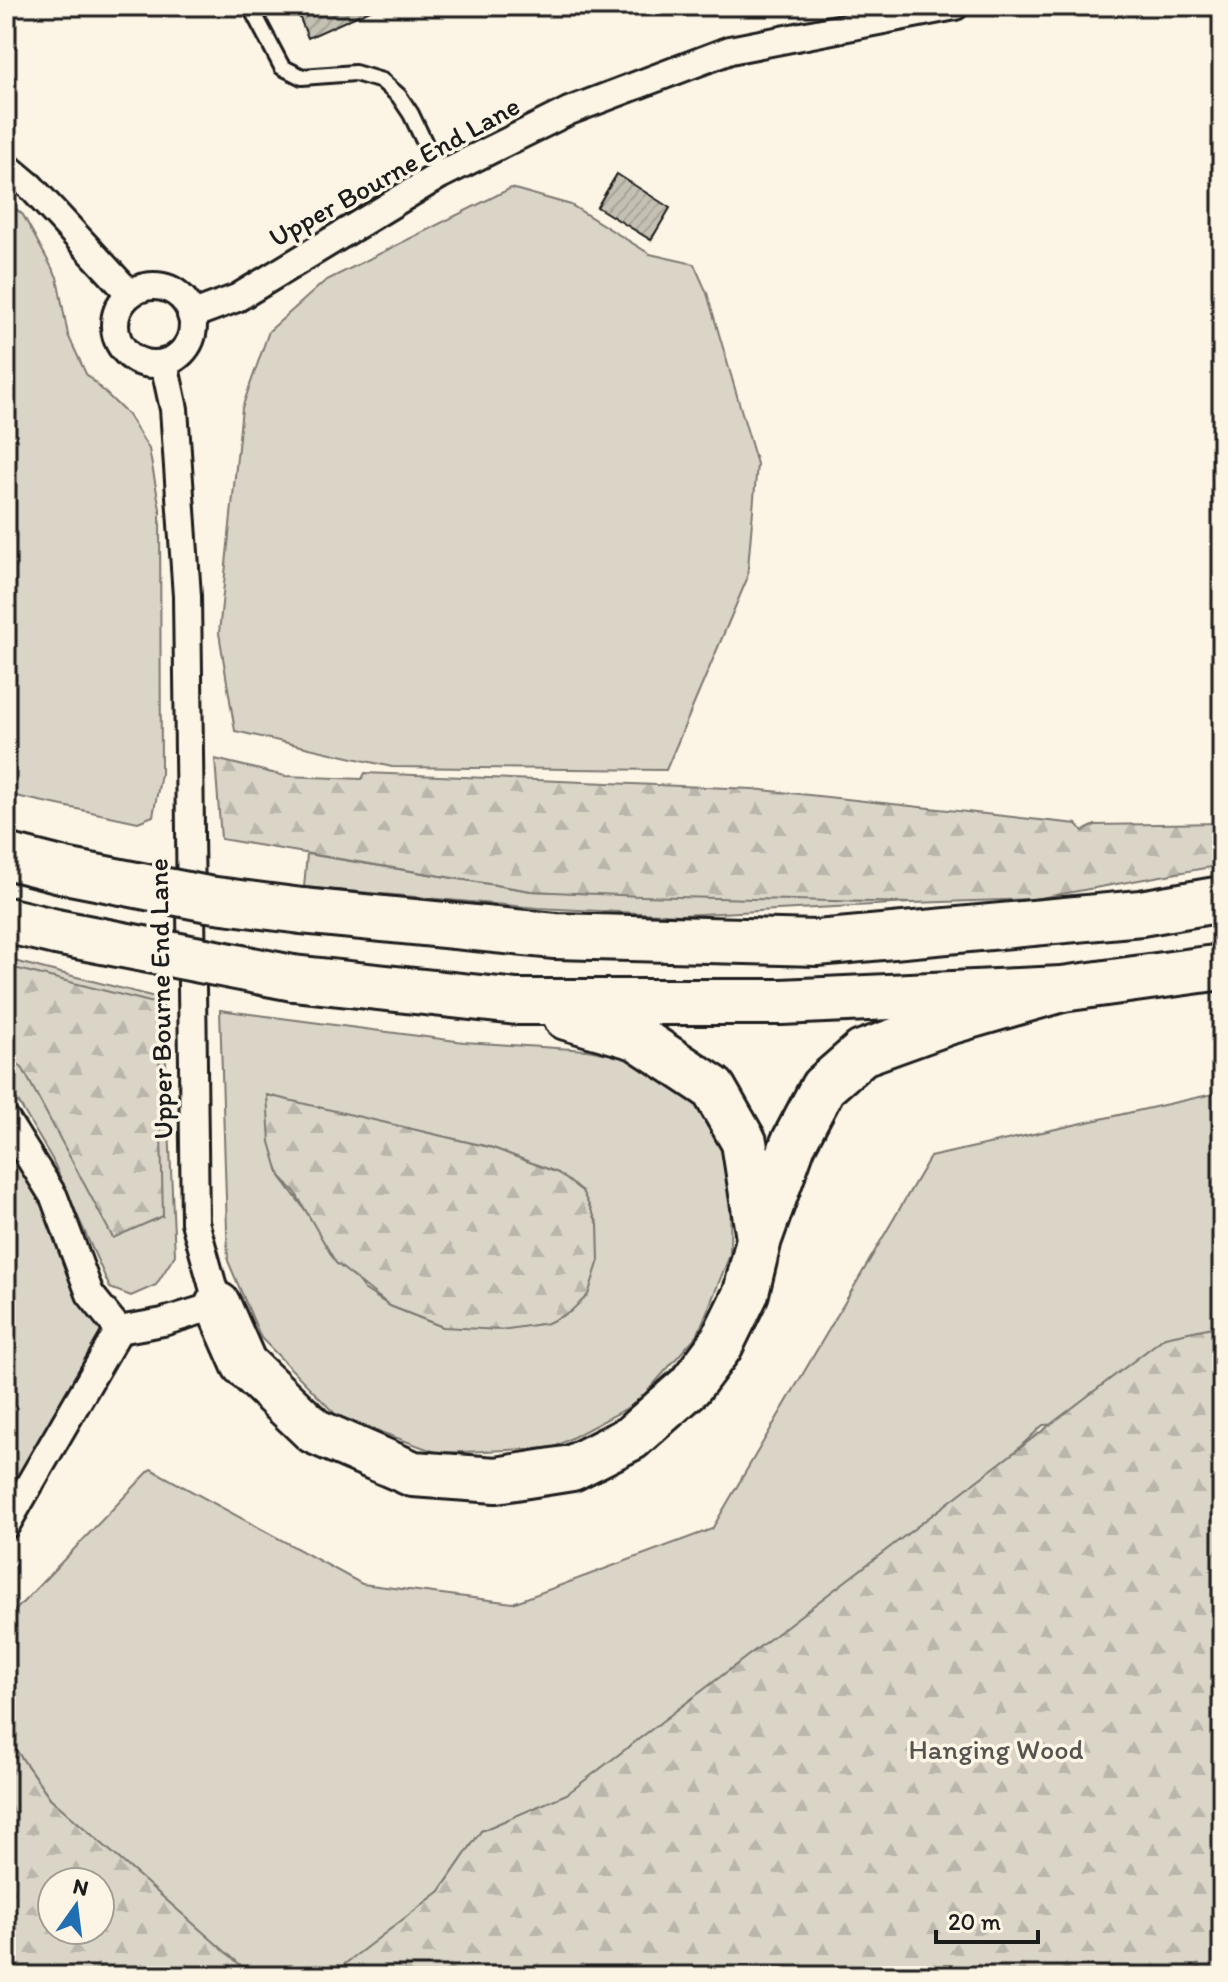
<svg xmlns="http://www.w3.org/2000/svg" width="1228" height="1982" viewBox="0 0 1228 1982" font-family="Itim,sans-serif">
  <defs>
    <pattern id="forest-firs" width="22" height="20" patternUnits="userSpaceOnUse" patternTransform="scale(2)"><rect width="22" height="20" fill="#dbd5c8"/><path d="M5 1l3.5 6h-7zM16 11l3.5 6h-7z" fill="#bbb6ab"/></pattern>
    <pattern id="building-hatch" width="6" height="6" patternUnits="userSpaceOnUse" patternTransform="scale(2)"><rect width="6" height="6" fill="#c4c0b3"/><path d="M-1 1l2-2M0 6l6-6M5 7l2-2" fill="none" stroke="#a8a499"/></pattern>
  </defs>
  <rect width="100%" height="100%" fill="#fcf5e5"/>
  <filter id="ink" filterUnits="userSpaceOnUse"><feTurbulence type="fractalNoise" baseFrequency=".0125" numOctaves="2"/><feDisplacementMap in="SourceGraphic" scale="16" xChannelSelector="R" yChannelSelector="G"/><feConvolveMatrix kernelMatrix="1 2 1 2 8 2 1 2 1" color-interpolation-filters="sRGB"/></filter>
  <g filter="url(#ink)">
    <!-- grass -->
    <g fill="#dbd5c8" stroke="#7c7872" stroke-width="2" fill-rule="evenodd">
      <polygon points="511,188 571,205 650,254 694,264 707,293 757,464 747,579 666,770 392,767 235,731 219,633 242,408 269,331 325,281"/>
      <polygon points="6,200 23,215 57,277 68,335 86,374 128,415 149,449 160,509 161,774 153,816 138,822 6,794"/>
      <polygon points="307,854 531,891 912,903 681,915 538,908 304,887"/>
      <polygon points="6,959 163,999 175,1255 156,1285 131,1296 110,1288 52,1159 6,1081"/>
      <path d="M220,1010L464,1042L587,1050L652,1062L709,1111L731,1170L730,1255L698,1334L637,1403L553,1448L438,1453L337,1416L261,1338L228,1261ZM267,1096L493,1148L558,1173L443,1327L390,1306L364,1289L280,1176Z"/>
      <polygon points="1222,1092 1222,1398 1205,1418 1043,1425 732,1723 481,1831 382,1976 177,1976 6,1736 6,1620 151,1469 362,1584 513,1603 712,1529 930,1157"/>
      <polygon points="6,1120 119,1330 6,1527"/>
    </g>
    <!-- forest -->
    <g fill="url(#forest-firs)" stroke="#7c7872" stroke-width="2" fill-rule="evenodd">
      <polygon points="215,759 285,776 362,779 365,773 753,789 1077,824 1083,831 1095,825 1222,823 1222,865 1034,899 912,903 641,896 531,891 221,839"/>
      <polygon points="6,966 158,1004 163,1216 113,1238 23,1069 6,1052"/>
      <polygon points="267,1095 493,1148 558,1173 582,1191 598,1224 599,1260 588,1295 570,1312 548,1323 501,1330 443,1327 390,1306 336,1263 295,1192 280,1176 270,1142"/>
      <polygon points="1222,1325 1222,1976 329,1976 440,1891 481,1831 567,1794 1165,1337"/>
      <path d="M6,1736L50,1798L253,1976H6ZM100,1882V1930H52V1882Z"/>
    </g>
    <!-- building -->
    <g fill="url(#building-hatch)" stroke="#1c1c1c" stroke-width="2">
      <polygon points="295,6 379,6 308,38"/>
      <polygon points="617,174 670,208 651,240 597,207"/>
    </g>
    <g fill="none" stroke-linecap="round" stroke-linejoin="round">
      <!-- service casing -->
      <g stroke="#1c1c1c" stroke-width="20">
        <polyline id="service" points="250,6 282,67 302,77 355,73 382,81 399,96 411,114 440,175"/>
      </g>
      <!-- minor casing -->
      <g stroke="#1c1c1c" stroke-width="32">
        <g id="minor">
          <polyline points="6,166 31,187 130,294"/>
          <circle cx="154" cy="325" r="39"/>
          <polyline points="191,315 237,298 440,175 569,111 730,50 955,6"/>
          <polyline points="6,1120 54,1197 90,1294 119,1330"/>
          <polyline points="6,1525 119,1330 163,1322 218,1305 195,1222 187,596 174,409 164,363"/>
        </g>
      </g>
      <!-- trunk casing -->
      <g stroke="#1c1c1c" stroke-width="50">
        <g id="trunk">
          <polyline points="6,856 65,871"/>
          <polyline points="302,911 555,936 817,943 1141,913 1222,899"/>
          <polyline points="6,920 56,932"/>
          <polyline points="293,978 517,1002 781,1002 1062,989 1222,967"/>
          <polyline points="566,1017 636,1037 713,1088 744,1142 758,1232"/>
          <polyline points="218,1305 244,1364 314,1431 413,1474 496,1480 572,1468 631,1438 690,1386 720,1346 746,1293 759,1239 793,1144 823,1087 862,1053 948,1022 1062,989"/>
        </g>
      </g>
      <!-- service -->
      <use href="#service" stroke="#fcf5e5" stroke-width="14"/>
      <!-- minor -->
      <use href="#minor" stroke="#fcf5e5" stroke-width="26"/>
      <!-- trunk -->
      <use href="#trunk" stroke="#fcf5e5" stroke-width="44"/>
      <!-- trunk-bridge casing -->
      <g stroke="#1c1c1c" stroke-width="50" stroke-linecap="butt">
        <g id="trunk-bridge">
          <polyline points="65,871 208,899 302,911"/>
          <polyline points="56,932 293,978"/>
        </g>
      </g>
      <!-- trunk-bridge -->
      <use href="#trunk-bridge" stroke="#fcf5e5" stroke-width="44"/>
    </g>
  </g>
  <g text-anchor="middle" dominant-baseline="central" stroke-width="7" stroke-linejoin="round" paint-order="stroke">
    <!-- street labels -->
    <g font-size="28" fill="#1c1c1c" stroke="#fcf5e5">
      <text transform="translate(394 171) rotate(-29)">Upper Bourne End Lane</text>
      <text transform="translate(160 999) rotate(-91)">Upper Bourne End Lane</text>
    </g>
    <!-- park labels -->
    <g font-size="28" fill="#555450" stroke="#fcf5e5">
      <text x="996" y="1749">Hanging Wood</text>
    </g>
  </g>
  <!-- margin -->
  <rect width="1228" height="1982" fill="none" stroke="#fcf5e5" stroke-width="32"/>
  <rect x="16" y="16" width="1196" height="1950" fill="none" stroke="#1c1c1c" stroke-width="3" filter="url(#ink)"/>
  <!-- north arrow -->
  <g transform="translate(76 1906) rotate(14)"><circle r="38" fill="#fcf5e5" stroke="#a29e95" stroke-width="2"/>
  <path d="M0-6L14 30L0 20L-14 30Z" fill="#1f6fb2"/>
  <text y="-12" font-size="22" font-weight="bold" text-anchor="middle" fill="#1c1c1c">N</text>
  </g>
  <!-- scale -->
  <path d="M936 1930v12h102v-12" fill="none" stroke="#1c1c1c" stroke-width="4"/>
  <text x="948" y="1930" font-size="24" fill="#1c1c1c" stroke="#fcf5e5" stroke-width="6" paint-order="stroke">20 m</text>
</svg>
